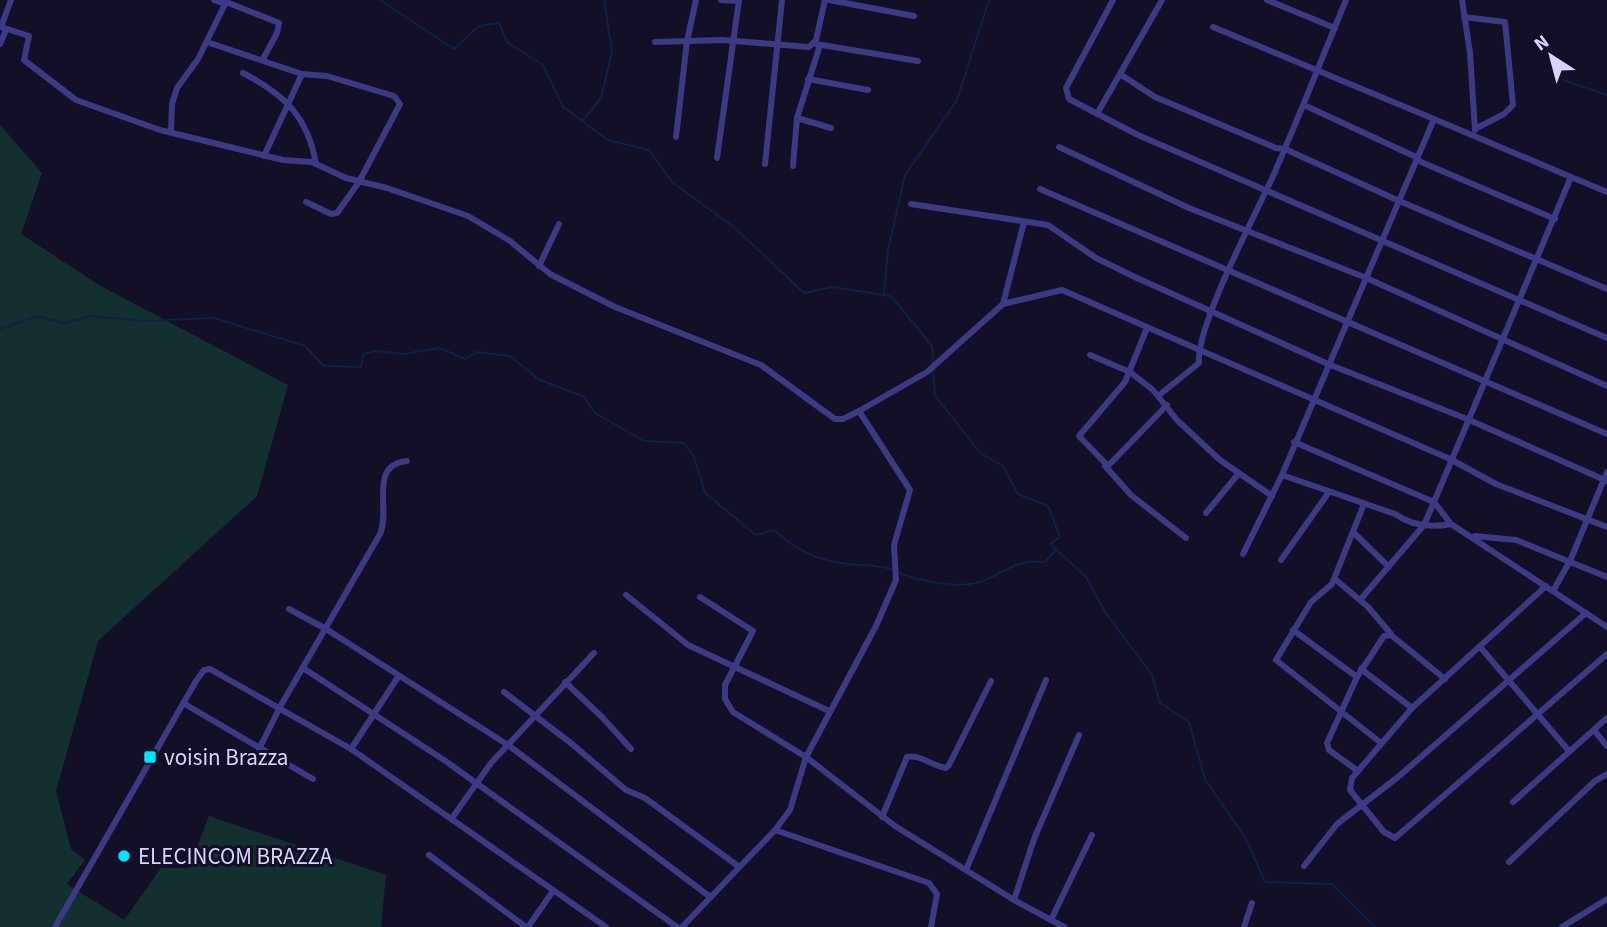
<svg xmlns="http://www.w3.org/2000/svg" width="1607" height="927" viewBox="0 0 1607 927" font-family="'Source Sans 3',sans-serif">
  <rect width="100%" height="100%" fill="#130f26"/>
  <!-- green -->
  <polygon fill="#12302f" points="0,125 42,173 21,234 99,285 288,385 257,496 98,641 56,791 71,849 85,860 67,884 124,920 161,868 189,868 209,816 386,875 381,927 0,927"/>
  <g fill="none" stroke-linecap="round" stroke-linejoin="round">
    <!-- stream -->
    <g stroke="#0c2248" stroke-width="2">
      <polyline points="380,0 454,49 479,26 499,23 507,42 543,65 563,107 608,140 649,150 672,182 735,228 804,293 832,287 891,296 932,346 933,362"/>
      <polyline points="1563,80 1607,95"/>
      <polyline points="583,120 601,98 612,52 604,0"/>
      <polyline points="884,294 888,251 905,175 957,100 989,0"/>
      <path d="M0,329L37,316L64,323L91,316L144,321L214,318L305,346L324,366L361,367L363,354L376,351L403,354L439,348L466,359L476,352L510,356L538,379L584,397L595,413L644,441L684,443L694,457L705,493L756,535L774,530C800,554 826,564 861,565C874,566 881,566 894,570"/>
      <polyline points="933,371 935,395 980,453 1003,466 1018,494 1048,506 1060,537 1050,544 1086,577 1105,612 1152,675 1160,703 1189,722 1205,779 1246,839 1265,882 1332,884 1375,927"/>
      <path d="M899,573C920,581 957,589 979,582C1007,573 1012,559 1045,562L1056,550"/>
    </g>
    <!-- street -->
    <g stroke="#3d3a85" stroke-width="6">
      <polyline points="11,0 1,27 29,36 24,60 76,100 160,130 283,160 312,162 346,178 387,188 468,216 510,241 550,274 615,307 761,365 835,419 843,419 859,411 927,372 1003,304 1062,290 1450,459 1496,484 1607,527"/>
      <polyline points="721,0 739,1"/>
      <polyline points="829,0 914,16"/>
      <polyline points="1113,0 1066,88 1069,99 1138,135 1607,338"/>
      <polyline points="1267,0 1335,28"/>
      <polyline points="1462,0 1470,53 1475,130"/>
      <polyline points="226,2 279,23 277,33 263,59"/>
      <polyline points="1464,17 1505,22 1513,105 1504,114 1475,129"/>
      <polyline points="1213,27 1434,119"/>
      <polyline points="207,42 302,74 264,156"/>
      <polyline points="655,42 722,40 809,47 816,40 825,0"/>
      <polyline points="0,44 6,30"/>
      <polyline points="816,44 918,61"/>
      <path d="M243,73C285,95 308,117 316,164"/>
      <polyline points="302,74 327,76 394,96 400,104 359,182 337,213 331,214 306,202"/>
      <polyline points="1120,74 1155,97 1276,148 1285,149 1397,200 1607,289"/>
      <polyline points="808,79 868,90"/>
      <polyline points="1304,105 1416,157 1421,162 1555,219"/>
      <polyline points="1097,114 1162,0"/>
      <polyline points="797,118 831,128"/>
      <polyline points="171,132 172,104 177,88 198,59 225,4 214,0"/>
      <polyline points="676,137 687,41 696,0"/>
      <polyline points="1059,147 1189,208 1364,277 1607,386"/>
      <polyline points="717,158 739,0"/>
      <polyline points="765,164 782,0"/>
      <polyline points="793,166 797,118 820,45"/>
      <polyline points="1571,177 1607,192"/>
      <polyline points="1040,189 1607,434"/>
      <polyline points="911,204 1048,225 1096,258 1137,278 1328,364 1467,419 1607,481"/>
      <polyline points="539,266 559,224"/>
      <polyline points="1003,304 1024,222"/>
      <polyline points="1147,328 1125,382 1079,436 1108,466 1167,405"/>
      <polyline points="1090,355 1130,372 1153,390 1177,420 1220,460 1272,496"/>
      <path d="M1158,396L1199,363C1196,325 1256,214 1274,174C1299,117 1322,58 1346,0"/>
      <polyline points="1294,442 1434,502 1424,525 1360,600"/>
      <polyline points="1105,466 1131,495 1186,538"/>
      <polyline points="1364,504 1332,584 1311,602 1276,660 1381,743"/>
      <polyline points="1206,513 1239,473"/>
      <path d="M1451,524C1431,528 1412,526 1395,514L1282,475L1434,119L1571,177L1434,502L1451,524L1607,627"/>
      <polyline points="1353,532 1389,567"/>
      <polyline points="1475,536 1516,540 1607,577"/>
      <polyline points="1243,554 1282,475"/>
      <polyline points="1281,560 1329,492"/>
      <polyline points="1335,579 1368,607 1391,634"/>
      <polyline points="1546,586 1412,708 1352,778 1350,790 1384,832 1395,838 1607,654"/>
      <polyline points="1553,591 1570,561 1607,472"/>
      <polyline points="626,595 688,645 829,711"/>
      <polyline points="700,597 753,631 725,685 725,699 733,712 806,757 895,826 1014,900 1064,927"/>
      <polyline points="289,609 326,629 508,745 709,896"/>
      <polyline points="1293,630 1357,677"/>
      <polyline points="1481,648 1569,751"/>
      <polyline points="303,668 444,760 677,927"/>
      <polyline points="1361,669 1412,708"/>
      <polyline points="565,682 602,717 631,749"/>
      <polyline points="504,692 572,744 626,790 645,798 738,866"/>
      <polyline points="183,703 313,779"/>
      <polyline points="1594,730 1607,746"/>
      <path d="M259,749L280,707L380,534C391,509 368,465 407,461"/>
      <polyline points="351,749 398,677"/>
      <polyline points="1358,771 1329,750 1327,743 1357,677 1384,636 1391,635 1445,679"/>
      <polyline points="1513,802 1607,718"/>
      <path d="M882,817L907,757C920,754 932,766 946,768L949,765L991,681"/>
      <polyline points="452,818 491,763 594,653"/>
      <polyline points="775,830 929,883 937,894 931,927"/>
      <polyline points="429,855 526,927"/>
      <polyline points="1509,862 1595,781 1607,774"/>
      <polyline points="1304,866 1337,824 1398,777 1586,613"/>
      <polyline points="966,870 1046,680"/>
      <polyline points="1014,900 1034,839 1079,735"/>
      <polyline points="1051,920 1092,835"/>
      <polyline points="55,927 196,681 204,670 210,669 351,749 606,927"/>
      <polyline points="528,927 553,891"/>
      <polyline points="682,927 775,830 790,810 806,757 876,626 896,580 894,545 910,490 859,411"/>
      <polyline points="1244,927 1252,903"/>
      <polyline points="1562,927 1607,899"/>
    </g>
  </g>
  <!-- markers -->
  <g fill="#00e5ff" stroke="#130f26" stroke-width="2.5">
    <rect x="143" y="750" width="14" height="14" rx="3.5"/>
    <circle cx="124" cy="856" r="7"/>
  </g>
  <g text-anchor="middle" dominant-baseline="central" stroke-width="6" stroke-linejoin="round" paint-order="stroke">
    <!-- poi labels -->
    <g font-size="23" fill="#d9d4ff" stroke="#130f26" text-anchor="start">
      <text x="164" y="757">voisin Brazza</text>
      <text x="138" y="856">ELECINCOM BRAZZA</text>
    </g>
  </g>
  <!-- north arrow -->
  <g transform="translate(1551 56) rotate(324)" stroke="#130f26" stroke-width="5" paint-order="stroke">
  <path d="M0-5L12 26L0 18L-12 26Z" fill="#d9d4ff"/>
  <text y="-10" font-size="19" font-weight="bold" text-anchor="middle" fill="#d9d4ff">N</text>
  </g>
</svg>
